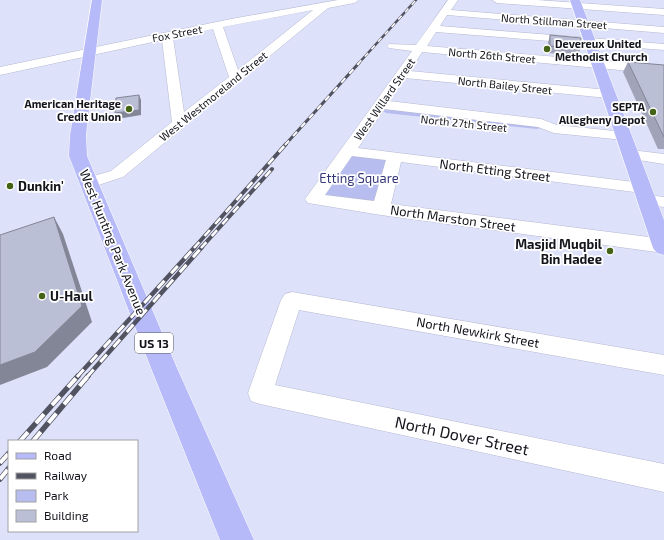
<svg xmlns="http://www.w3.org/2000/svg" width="664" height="540" viewBox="0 0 664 540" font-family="'Exo 2',sans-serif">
  <rect width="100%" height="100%" fill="#dee1fa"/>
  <!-- green -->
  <g fill="#b7bdee">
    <polygon points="387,109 544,127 537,129 386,113 383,111"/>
    <polygon points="349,154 386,159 374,203 322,196"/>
  </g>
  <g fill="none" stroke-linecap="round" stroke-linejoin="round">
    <!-- minor casing -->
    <g stroke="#b6b9d0" stroke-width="1">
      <g id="minor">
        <path d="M338,0H359L354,3L328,8L123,177L89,188L83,187L81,183L83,179L111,171L172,122L162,40L0,75V67L231,19ZM313,10L238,70L223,27ZM213,29L229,77L184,112L173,38Z"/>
        <path d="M448,0H458L451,10L664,27V33L447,15L440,26L664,44V50L436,32L427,46L664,66V74L422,52L410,71L608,90L613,91L615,94L613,97L608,98L405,78L389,101L541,119L557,125L624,132L629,133L631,136L629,139L624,140L554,133L538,127L384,109L358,148L642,183L648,184L650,188L648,192L642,193L401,162L391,204L664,239V253L381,215L308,203L305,199L308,195L412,51L389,48L387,46L389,44L416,45ZM352,156L386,160L374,201L325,195Z"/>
        <polygon points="492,0 537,0 664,9 664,15 497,3"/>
        <polygon points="631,150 664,154 664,164 626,158 623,155 626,152"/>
        <polygon points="647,195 664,197 664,207 641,204 638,200 641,196"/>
        <polygon points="292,292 664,355 664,375 299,310 275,385 664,464 664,492 260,404 251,401 248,393 281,300 285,294"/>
      </g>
    </g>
    <!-- major casing -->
    <g stroke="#fff" stroke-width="1">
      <g id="major">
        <polygon points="92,0 102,0 86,135 87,156 177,368 254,540 220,540 151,368 69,156 70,135"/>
        <polygon points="570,0 580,0 664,220 664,255 657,253 653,248"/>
      </g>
    </g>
    <!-- minor -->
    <use href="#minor" fill="#fff" fill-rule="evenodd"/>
    <!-- major -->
    <use href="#major" fill="#b6baf8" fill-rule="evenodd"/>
    <!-- rail-far4 casing -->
    <g stroke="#525361" stroke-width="2.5">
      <polyline id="rail-far4" points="358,64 416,0"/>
    </g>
    <!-- rail-far3 casing -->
    <g stroke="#525361" stroke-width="3">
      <polyline id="rail-far3" points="285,145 359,63"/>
    </g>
    <!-- rail-far2 casing -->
    <g stroke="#525361" stroke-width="4">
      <g id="rail-far2">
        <polyline points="194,248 286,144"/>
        <polyline points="201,248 272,169"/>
      </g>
    </g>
    <!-- rail-far1 casing -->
    <g stroke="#525361" stroke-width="4.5">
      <g id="rail-far1">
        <polyline points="77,377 195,247"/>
        <polyline points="87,377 202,247"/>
      </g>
    </g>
    <!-- rail casing -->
    <g stroke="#525361" stroke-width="5.5">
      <g id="rail">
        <polyline points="20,441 78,376"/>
        <polyline points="33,441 88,376"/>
        <polyline points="0,463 9,453"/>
        <polyline points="0,479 9,468"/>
      </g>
    </g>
    <!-- rail-far4 -->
    <use href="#rail-far4" stroke="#fff" stroke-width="1.5" stroke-dasharray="5" stroke-linecap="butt"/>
    <!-- rail-far3 -->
    <use href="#rail-far3" stroke="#fff" stroke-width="2" stroke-dasharray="6" stroke-linecap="butt"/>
    <!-- rail-far2 -->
    <use href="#rail-far2" stroke="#fff" stroke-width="2.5" stroke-dasharray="8" stroke-linecap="butt"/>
    <!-- rail-far1 -->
    <use href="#rail-far1" stroke="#fff" stroke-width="3" stroke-dasharray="10" stroke-linecap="butt"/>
    <!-- rail -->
    <use href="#rail" stroke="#fff" stroke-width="4" stroke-dasharray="12" stroke-linecap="butt"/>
  </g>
  <!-- wall -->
  <g fill="#a1a4b8">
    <polygon points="550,35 581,48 578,55 547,53 548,43"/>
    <polygon points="628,62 664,65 664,149 658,149 623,72"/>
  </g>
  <!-- shaded-wall -->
  <g fill="#838696">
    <polygon points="139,95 141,100 141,115 117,119 115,113"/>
    <polygon points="54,217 63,234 92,322 47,367 0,385 0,365"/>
  </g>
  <!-- building -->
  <g fill="#bbbfd6" stroke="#838696">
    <polygon points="550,35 581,38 581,48 550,46"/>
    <polygon points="628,62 664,65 664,137"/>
    <polygon points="139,95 139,110 115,113 116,98"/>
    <polygon points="54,217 82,306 35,352 0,365 0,235"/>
  </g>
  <!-- markers -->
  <g fill="#456317" stroke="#fff" stroke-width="1.5">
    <circle cx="547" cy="49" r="4"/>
    <circle cx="129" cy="109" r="4"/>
    <circle cx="653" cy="112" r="4"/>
    <circle cx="10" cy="186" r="4"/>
    <circle cx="610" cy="251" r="4"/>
    <circle cx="42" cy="296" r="4"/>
  </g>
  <g text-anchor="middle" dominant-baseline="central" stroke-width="3.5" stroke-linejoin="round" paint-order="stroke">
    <!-- far-street labels -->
    <g font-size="11" fill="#13141c" stroke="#fff">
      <text transform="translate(554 21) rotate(4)">North Stillman Street</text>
      <text transform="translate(177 33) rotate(-11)">Fox Street</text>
      <text transform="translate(492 55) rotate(5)">North 26th Street</text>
      <text transform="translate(505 85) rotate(6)">North Bailey Street</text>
      <text transform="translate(213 96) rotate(-39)">West Westmoreland Street</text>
      <text transform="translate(384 99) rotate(-55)">West Willard Street</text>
      <text transform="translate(464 123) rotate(6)">North 27th Street</text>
    </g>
    <!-- far-poi labels -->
    <g font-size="11" font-weight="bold" fill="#13141c" stroke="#fff" text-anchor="end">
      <text x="555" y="43" text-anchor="start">Devereux United<tspan x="555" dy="13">Methodist Church</tspan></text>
      <text x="121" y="103">American Heritage<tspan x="121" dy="13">Credit Union</tspan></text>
      <text x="645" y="106">SEPTA<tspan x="645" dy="13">Allegheny Depot</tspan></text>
    </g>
    <!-- shield labels -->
    <rect fill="#fff" stroke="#5a5a60" stroke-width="1" x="135" y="333" width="38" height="20" rx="3"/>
    <g font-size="12" font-weight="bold" fill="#13141c">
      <text x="154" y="343">US 13</text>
    </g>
    <!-- street labels -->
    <g font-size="13" fill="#13141c" stroke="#fff">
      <text transform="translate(495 170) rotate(7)">North Etting Street</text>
      <text transform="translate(453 218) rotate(8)">North Marston Street</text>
      <text transform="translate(113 242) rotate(68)">West Hunting Park Avenue</text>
      <text transform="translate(478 332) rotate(10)">North Newkirk Street</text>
    </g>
    <!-- park labels -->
    <g font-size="13" fill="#353777" stroke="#fff">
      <text x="359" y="178">Etting Square</text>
    </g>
    <!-- poi labels -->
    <g font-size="13" font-weight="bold" fill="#13141c" stroke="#fff" text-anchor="start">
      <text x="18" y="186">Dunkin'</text>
      <text x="602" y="244" text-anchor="end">Masjid Muqbil<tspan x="602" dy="15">Bin Hadee</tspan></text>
      <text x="50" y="296">U-Haul</text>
    </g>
    <!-- near-street labels -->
    <g font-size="16" fill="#13141c" stroke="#fff">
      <text transform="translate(462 435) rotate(12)">North Dover Street</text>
    </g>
  </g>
  <!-- legend -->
  <rect x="8" y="440" width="130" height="92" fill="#ffffff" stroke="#a1a1a4"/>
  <rect x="16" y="453" width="20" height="6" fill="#b6baf8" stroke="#a1a1a4"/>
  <text x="44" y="460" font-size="12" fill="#13141c">Road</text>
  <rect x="16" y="473" width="20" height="6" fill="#525361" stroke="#a1a1a4"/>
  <text x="44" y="480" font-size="12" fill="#13141c">Railway</text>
  <rect x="16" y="490" width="20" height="12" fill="#b7bdee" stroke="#a1a1a4"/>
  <text x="44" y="500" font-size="12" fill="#13141c">Park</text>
  <rect x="16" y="510" width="20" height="12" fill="#bbbfd6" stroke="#a1a1a4"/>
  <text x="44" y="520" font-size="12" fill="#13141c">Building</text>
</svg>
